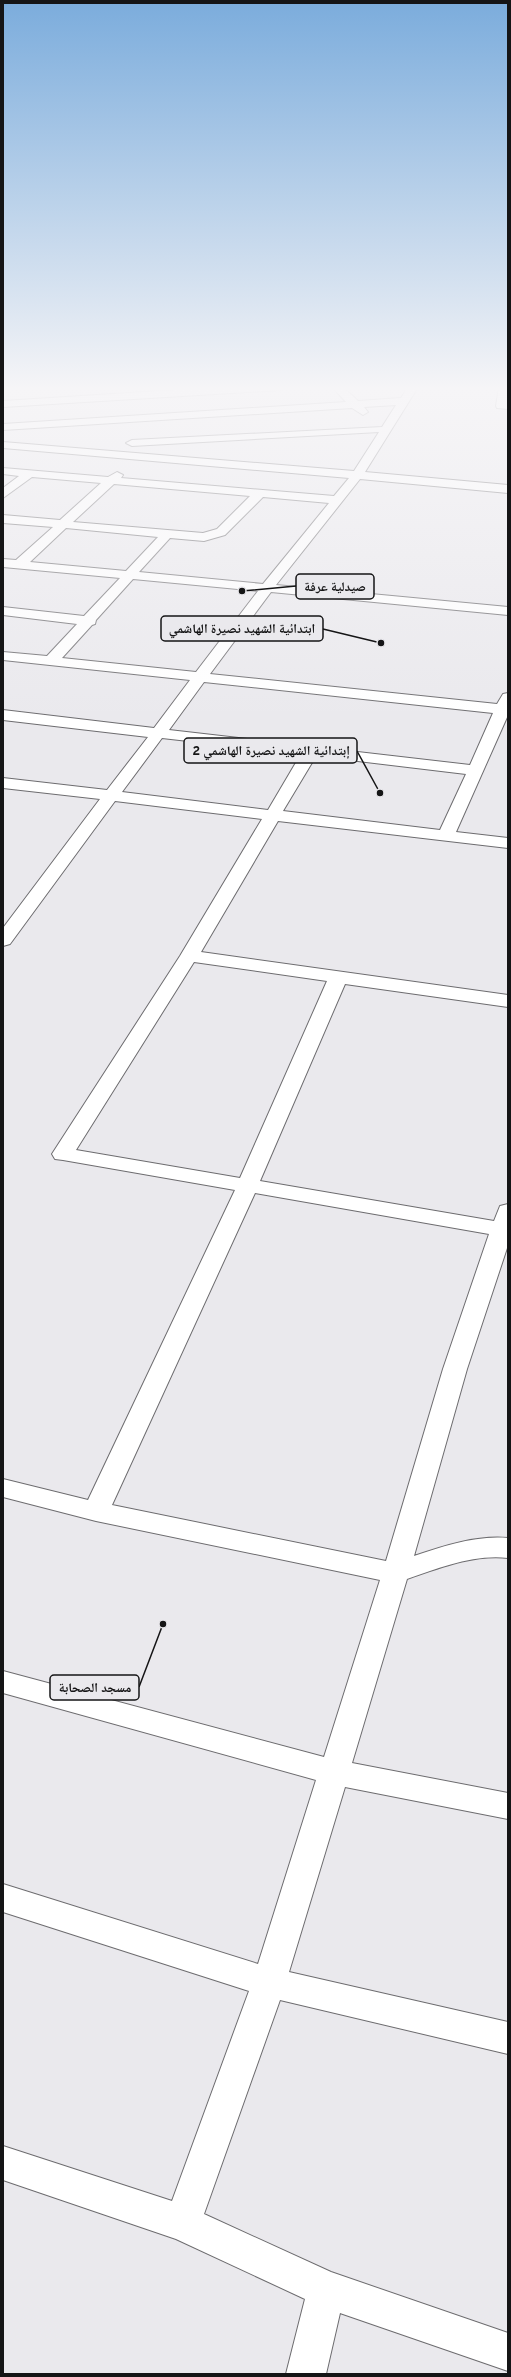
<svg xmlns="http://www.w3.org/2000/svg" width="511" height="2377" viewBox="0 0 511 2377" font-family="Overpass,'Noto Naskh Arabic',sans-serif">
  <rect width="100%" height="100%" fill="#eae9ed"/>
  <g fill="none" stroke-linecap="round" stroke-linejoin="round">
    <!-- minor casing -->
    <g stroke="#6d6c6f" stroke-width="2">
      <g id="minor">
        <polygon points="223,387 287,387 282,390 3,407 3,401"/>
        <path d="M332,387H343L358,401L401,398L408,387H418L365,472L508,485V493L360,479L276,585L508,607V615L271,592L210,674L497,704L503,694L508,693V715L456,832L508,838V848L278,821L201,952L508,995V1007L345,984L260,1181L494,1221L500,1206L508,1204V1245L467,1369L414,1556C443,1546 477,1535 508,1538V1558C474,1554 439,1568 407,1579L352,1763L508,1793V1819L345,1787L289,1972L508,2022V2054L280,2000L204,2214L331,2272L508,2333V2371L340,2313L326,2374H286L305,2299L176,2239L3,2180V2146L172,2201L249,1991L3,1912V1884L258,1964L316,1780L3,1693V1671L324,1757L380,1580L96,1521L3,1497V1479L88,1500L235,1190L63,1160L55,1159L52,1154L180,956L262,819L115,801L10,944L3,946V928L100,799L3,788V778L107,790L148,737L3,720V710L154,728L190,680L3,660V652L47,656L77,624L3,615V607L84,616L120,578L3,567V559L16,560L53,527L3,523V515L60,520L101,483L32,477L3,498V488L19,476L3,474V468L108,477L117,472L123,475L121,478L334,496L349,478L3,448V442L354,471L379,432L132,446L126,443L132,440L382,427L396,405L364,407L368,412L363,415L352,408L3,430V424L346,402ZM114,484L250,496L217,529L203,533L73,522ZM263,497L329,503L263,584L139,572L170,538L204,541L225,535ZM66,528L158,537L126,571L30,562ZM133,579L258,591L196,672L62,658L92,625L95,624L96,620ZM204,682L493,713L470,765L169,730ZM162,738L301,754L268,810L122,792ZM316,756L466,774L440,830L283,811ZM194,962L327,981L240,1178L76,1150ZM255,1193L489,1234L443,1369L386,1561L112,1505Z"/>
        <polygon points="499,387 508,387 508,409 497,408 496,406"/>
      </g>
    </g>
    <!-- minor -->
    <use href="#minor" fill="#fff" fill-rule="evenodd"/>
  </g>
  <!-- sky -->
  <linearGradient id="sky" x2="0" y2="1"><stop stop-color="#7bacdc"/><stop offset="0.54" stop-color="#f6f5f7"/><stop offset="1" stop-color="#f6f5f7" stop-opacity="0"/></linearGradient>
  <rect width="511" height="720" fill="url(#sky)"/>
  <!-- callouts -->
  <path fill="none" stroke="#151516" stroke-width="1.5" d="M242 591L296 586M381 643L323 629M380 793L357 751M163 1624L139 1687"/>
  <g fill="#151516" stroke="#eae9ed" stroke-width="1.5">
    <circle cx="242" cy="591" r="4"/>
    <circle cx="381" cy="643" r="4"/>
    <circle cx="380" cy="793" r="4"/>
    <circle cx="163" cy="1624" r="4"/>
  </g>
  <g fill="#eae9ed" stroke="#151516" stroke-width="1.5">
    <rect x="296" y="574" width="78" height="25" rx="4"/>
    <rect x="161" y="616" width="162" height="25" rx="4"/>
    <rect x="184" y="738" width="173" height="25" rx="4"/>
    <rect x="50" y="1675" width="89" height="25" rx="4"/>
  </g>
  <g font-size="13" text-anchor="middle" font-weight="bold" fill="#151516">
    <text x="335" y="591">صيدلية عرفة</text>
    <text x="242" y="633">ابتدائية الشهيد نصيرة الهاشمي</text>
    <text x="271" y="755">إبتدائية الشهيد نصيرة الهاشمي 2</text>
    <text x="95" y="1692">مسجد الصحابة</text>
  </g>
  <!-- border -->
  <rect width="511" height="2377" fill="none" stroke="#151516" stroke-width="8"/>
</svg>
